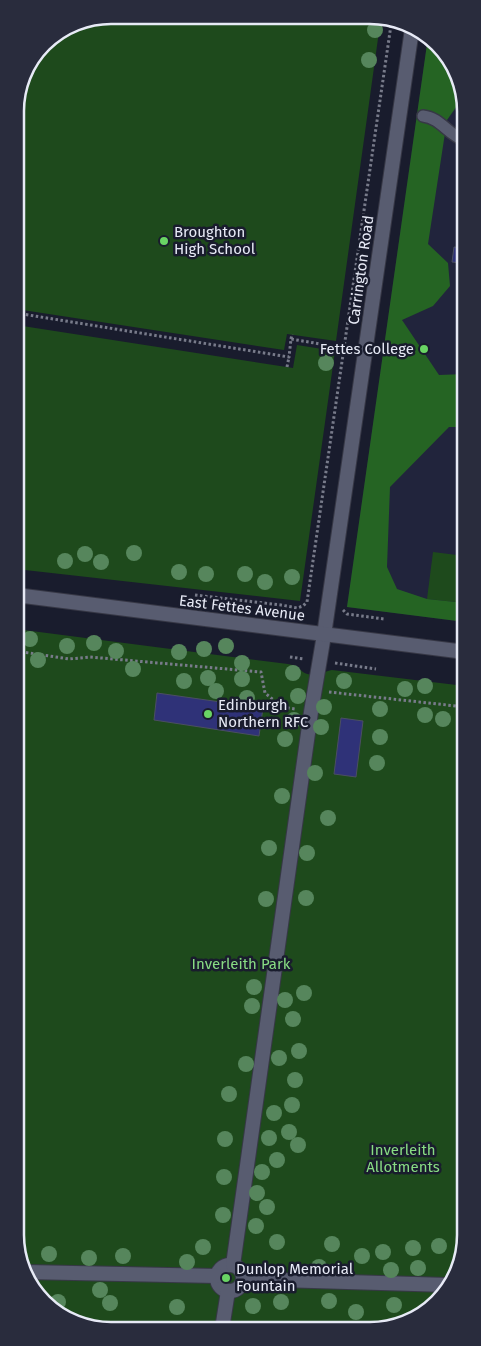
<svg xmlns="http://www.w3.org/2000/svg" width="481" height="1346" viewBox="0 0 481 1346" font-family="'Fira Sans',sans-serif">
  <rect width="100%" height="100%" fill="#191c2d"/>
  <!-- built -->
  <polygon fill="#21243c" points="428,37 438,43 464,92 465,622 347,607"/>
  <!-- green -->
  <g fill="#1e4a1c">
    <polygon points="110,15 381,17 336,341 287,334 284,350 16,309 15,118 20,119 22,111 15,109 15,104 25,68 47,39"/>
    <polygon points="16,325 293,368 297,345 335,351 300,601 16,569"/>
    <polygon points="433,552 465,556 465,603 427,599"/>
    <path d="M16,629L288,664C295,665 297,667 303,672C312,678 323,672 332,670L465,686L466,1241L442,1298L389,1329H92L43,1303L17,1254Z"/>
  </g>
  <!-- forest -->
  <polygon fill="#256423" points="428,37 438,43 464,92 464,96 447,120 428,244 448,263 450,286 433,306 402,320 439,375 465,374 465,427 449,427 390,487 387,567 397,589 427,599 465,603 465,622 347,607"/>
  <!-- building -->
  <g fill="#2f3278" stroke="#4b4f62">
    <polygon points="462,166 464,166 464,180 460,180"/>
    <polygon points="464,242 464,288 459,287 462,263 452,262 454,247 463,248"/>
    <polygon points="157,693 263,708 259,736 154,720"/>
    <polygon points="341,718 363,721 356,777 334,774"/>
  </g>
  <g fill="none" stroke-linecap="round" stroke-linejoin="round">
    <!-- service casing -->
    <g stroke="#373846" stroke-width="14">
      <path id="service" d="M423,116C441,118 448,135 464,140"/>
    </g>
    <!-- pedestrian casing -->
    <g stroke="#373846" stroke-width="16">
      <g id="pedestrian">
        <circle cx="230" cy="1278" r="13"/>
        <polyline points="233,1265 311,712 324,635"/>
        <polyline points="26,1272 217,1276"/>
        <polyline points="243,1279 448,1285"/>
        <polyline points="222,1329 228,1291"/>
      </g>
    </g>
    <!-- minor casing -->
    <g stroke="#373846" stroke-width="16">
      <polyline id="minor" points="324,635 412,29"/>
    </g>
    <!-- tertiary casing -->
    <g stroke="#373846" stroke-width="16">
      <polyline id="tertiary" points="16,595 465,652"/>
    </g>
    <!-- path -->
    <g stroke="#787b8a" stroke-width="3" stroke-dasharray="2.5 2.5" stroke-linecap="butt">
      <polyline points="15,113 21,114"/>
      <polyline points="16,313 289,357 291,339 344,348"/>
      <polyline points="291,339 292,334"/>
      <polyline points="287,367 289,357"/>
      <polyline points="195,595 281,605 297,608 303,606 307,602 392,18"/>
      <polyline points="343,610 347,614 384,619"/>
      <polyline points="16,651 69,659 90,657 261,672 265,693 282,707 295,709"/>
      <polyline points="290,657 304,659"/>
      <polyline points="335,663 376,669"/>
      <polyline points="329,692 465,707"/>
    </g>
    <!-- service -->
    <use href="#service" stroke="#585c70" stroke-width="11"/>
    <!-- pedestrian -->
    <use href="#pedestrian" stroke="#585c70" stroke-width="14"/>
    <!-- minor -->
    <use href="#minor" stroke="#585c70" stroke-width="14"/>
    <!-- tertiary -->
    <use href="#tertiary" stroke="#585c70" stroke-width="14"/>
  </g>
  <!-- trees -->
  <g fill="#56865c">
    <circle cx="375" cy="30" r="8"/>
    <circle cx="369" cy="60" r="8"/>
    <circle cx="326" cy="363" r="8"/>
    <circle cx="134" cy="553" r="8"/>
    <circle cx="85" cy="554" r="8"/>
    <circle cx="65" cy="561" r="8"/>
    <circle cx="101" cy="562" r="8"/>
    <circle cx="179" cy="572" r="8"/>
    <circle cx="206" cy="574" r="8"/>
    <circle cx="245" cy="574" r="8"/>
    <circle cx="292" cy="577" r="8"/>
    <circle cx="265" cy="582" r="8"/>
    <circle cx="30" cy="639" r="8"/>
    <circle cx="94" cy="643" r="8"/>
    <circle cx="67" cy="646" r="8"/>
    <circle cx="226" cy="646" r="8"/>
    <circle cx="204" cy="649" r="8"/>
    <circle cx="116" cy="651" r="8"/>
    <circle cx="179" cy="652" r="8"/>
    <circle cx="38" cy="660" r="8"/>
    <circle cx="242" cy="663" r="8"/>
    <circle cx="133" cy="669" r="8"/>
    <circle cx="293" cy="673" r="8"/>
    <circle cx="208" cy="678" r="8"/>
    <circle cx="242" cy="679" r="8"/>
    <circle cx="184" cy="681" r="8"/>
    <circle cx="344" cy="681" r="8"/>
    <circle cx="425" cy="686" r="8"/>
    <circle cx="405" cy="689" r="8"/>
    <circle cx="216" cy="691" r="8"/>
    <circle cx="298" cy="696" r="8"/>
    <circle cx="247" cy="698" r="8"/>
    <circle cx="324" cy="707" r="8"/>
    <circle cx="380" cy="709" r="8"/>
    <circle cx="425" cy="715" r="8"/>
    <circle cx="443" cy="719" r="8"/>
    <circle cx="294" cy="720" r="8"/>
    <circle cx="321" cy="727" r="8"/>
    <circle cx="380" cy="737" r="8"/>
    <circle cx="285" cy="739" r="8"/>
    <circle cx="377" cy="763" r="8"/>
    <circle cx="315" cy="773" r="8"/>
    <circle cx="282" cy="796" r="8"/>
    <circle cx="328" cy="818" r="8"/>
    <circle cx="269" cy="848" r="8"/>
    <circle cx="307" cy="853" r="8"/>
    <circle cx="306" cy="898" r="8"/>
    <circle cx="266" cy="899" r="8"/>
    <circle cx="254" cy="987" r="8"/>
    <circle cx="304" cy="993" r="8"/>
    <circle cx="285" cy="1000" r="8"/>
    <circle cx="252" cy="1006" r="8"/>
    <circle cx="293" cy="1019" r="8"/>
    <circle cx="299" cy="1051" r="8"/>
    <circle cx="279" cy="1058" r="8"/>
    <circle cx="246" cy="1064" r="8"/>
    <circle cx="295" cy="1080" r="8"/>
    <circle cx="229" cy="1094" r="8"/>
    <circle cx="292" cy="1105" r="8"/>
    <circle cx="274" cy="1113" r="8"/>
    <circle cx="289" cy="1132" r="8"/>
    <circle cx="269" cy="1138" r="8"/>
    <circle cx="225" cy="1139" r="8"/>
    <circle cx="298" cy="1145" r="8"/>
    <circle cx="277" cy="1160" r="8"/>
    <circle cx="262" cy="1172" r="8"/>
    <circle cx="224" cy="1177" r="8"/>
    <circle cx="257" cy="1193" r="8"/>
    <circle cx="267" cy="1207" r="8"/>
    <circle cx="223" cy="1215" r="8"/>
    <circle cx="256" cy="1226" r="8"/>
    <circle cx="277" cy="1242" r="8"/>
    <circle cx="332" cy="1244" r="8"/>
    <circle cx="439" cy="1246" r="8"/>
    <circle cx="203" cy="1247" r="8"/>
    <circle cx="413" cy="1248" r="8"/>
    <circle cx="383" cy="1252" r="8"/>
    <circle cx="49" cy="1254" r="8"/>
    <circle cx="123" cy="1256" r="8"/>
    <circle cx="362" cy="1256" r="8"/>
    <circle cx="89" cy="1258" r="8"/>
    <circle cx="187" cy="1262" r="8"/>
    <circle cx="319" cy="1267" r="8"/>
    <circle cx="418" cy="1268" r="8"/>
    <circle cx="391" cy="1270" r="8"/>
    <circle cx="100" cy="1290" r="8"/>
    <circle cx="329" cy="1301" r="8"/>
    <circle cx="58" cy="1302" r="8"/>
    <circle cx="281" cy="1302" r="8"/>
    <circle cx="110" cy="1303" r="8"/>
    <circle cx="394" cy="1305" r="8"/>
    <circle cx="253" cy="1306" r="8"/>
    <circle cx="177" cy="1307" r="8"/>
    <circle cx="356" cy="1312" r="8"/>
  </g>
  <!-- markers -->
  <g fill="#69d464" stroke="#191c2d" stroke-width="2">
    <circle cx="164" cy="241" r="5"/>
    <circle cx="424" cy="349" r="5"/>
    <circle cx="208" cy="714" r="5"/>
    <circle cx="226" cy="1278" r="5"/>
  </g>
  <g text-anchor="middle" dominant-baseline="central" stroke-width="5" stroke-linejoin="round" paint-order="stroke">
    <!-- poi labels -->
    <g font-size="15" fill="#e7eaf6" stroke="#191c2d" text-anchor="start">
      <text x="174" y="232">Broughton<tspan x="174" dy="17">High School</tspan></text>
      <text x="414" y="349" text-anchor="end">Fettes College</text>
      <text x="218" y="705">Edinburgh<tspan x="218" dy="17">Northern RFC</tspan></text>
      <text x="236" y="1269">Dunlop Memorial<tspan x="236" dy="17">Fountain</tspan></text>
    </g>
    <!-- street labels -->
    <g font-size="15" fill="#e7eaf6" stroke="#191c2d">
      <text transform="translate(361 270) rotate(-82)">Carrington Road</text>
      <text transform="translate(242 608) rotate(7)">East Fettes Avenue</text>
    </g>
    <!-- park labels -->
    <g font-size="15" fill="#88dc83" stroke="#191c2d">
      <text x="241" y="964">Inverleith Park</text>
      <text x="403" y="1150">Inverleith<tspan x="403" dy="17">Allotments</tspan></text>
    </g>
  </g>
  <!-- crop -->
  <path d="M0 0H481V1346H0ZM111 24H370A87 87 0 0 1 457 111V1235A87 87 0 0 1 370 1322H111A87 87 0 0 1 24 1235V111A87 87 0 0 1 111 24Z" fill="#292c3d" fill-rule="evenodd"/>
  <path fill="none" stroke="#e7eaf6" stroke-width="2.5" d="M111 24H370A87 87 0 0 1 457 111V1235A87 87 0 0 1 370 1322H111A87 87 0 0 1 24 1235V111A87 87 0 0 1 111 24Z"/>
</svg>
